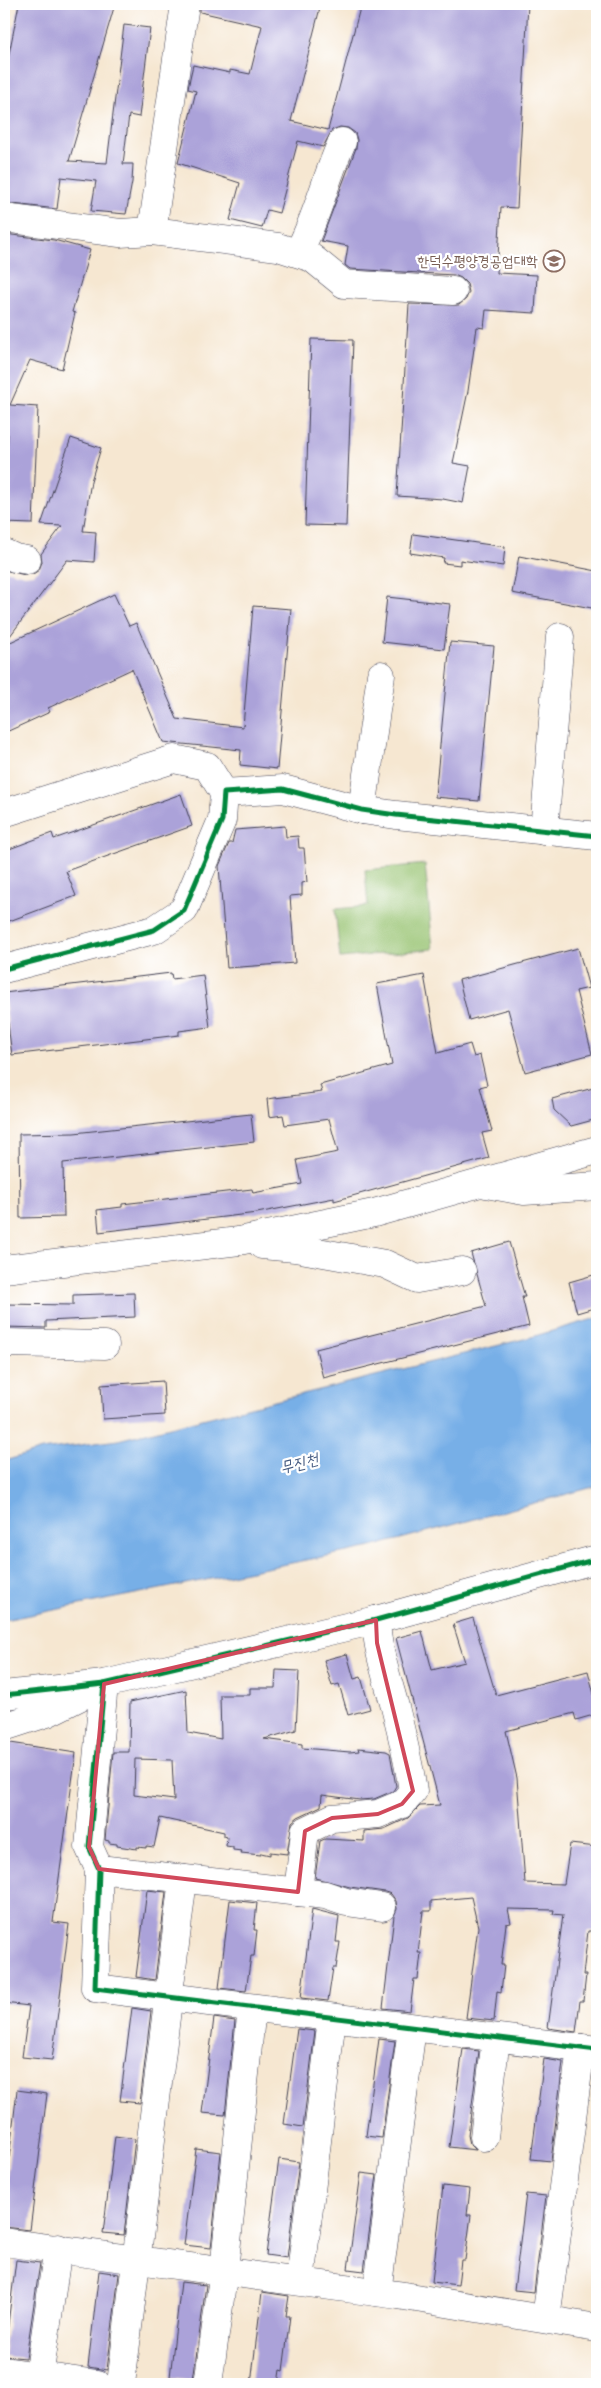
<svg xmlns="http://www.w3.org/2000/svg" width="601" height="2388" viewBox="0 0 601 2388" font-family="Itim,'Poor Story',sans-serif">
  <rect width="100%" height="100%" fill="#fff"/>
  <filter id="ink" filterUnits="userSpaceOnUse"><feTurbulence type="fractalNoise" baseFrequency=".02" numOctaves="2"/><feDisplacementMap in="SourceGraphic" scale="10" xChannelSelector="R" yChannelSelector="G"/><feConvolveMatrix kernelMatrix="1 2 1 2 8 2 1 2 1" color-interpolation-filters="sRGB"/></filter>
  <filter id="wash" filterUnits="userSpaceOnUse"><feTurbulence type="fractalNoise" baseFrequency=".0096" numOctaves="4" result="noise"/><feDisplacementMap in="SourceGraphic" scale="20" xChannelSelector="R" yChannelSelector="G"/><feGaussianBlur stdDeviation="1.12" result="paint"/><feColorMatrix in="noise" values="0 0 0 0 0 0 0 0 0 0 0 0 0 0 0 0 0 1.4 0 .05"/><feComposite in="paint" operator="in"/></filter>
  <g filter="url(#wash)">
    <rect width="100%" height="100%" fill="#f6e7d1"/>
    <!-- green -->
    <polygon fill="#96c26f" stroke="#5c7255" points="425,864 433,949 340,958 335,909 368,906 365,870"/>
    <!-- water -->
    <polygon fill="#77afe7" stroke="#4c6891" points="597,1318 597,1486 367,1548 4,1620 4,1461 42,1450 118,1440 528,1338"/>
    <g id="blocks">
      <!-- building -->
      <g fill="#aba2d9" fill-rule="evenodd">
        <polygon points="19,4 115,4 69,161 107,163 124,25 150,28 139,117 129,115 123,164 133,164 132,182 126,214 91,211 96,181 61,177 57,209 4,203 4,79"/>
        <polygon points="200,4 273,4 289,7 290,4 321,4 291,121 328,130 361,4 528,4 517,208 501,207 497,273 537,275 535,313 486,310 484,328 477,327 468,391 453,463 470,466 463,503 443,499 397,496 409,304 459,305 466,299 469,292 467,284 461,278 454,275 350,269 345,265 348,246 321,241 356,148 357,140 355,133 348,128 340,127 332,130 323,147 298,141 279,213 267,210 262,228 230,220 240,183 178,163 196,91 188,89 190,78 193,65 230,73 230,70 250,74 262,26 200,12"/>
        <polygon points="4,234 54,240 90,250 72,312 75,313 62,369 30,360 10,405 38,407 33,524 4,523 8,434 4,433"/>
        <polygon points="311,339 353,340 346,526 305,525"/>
        <polygon points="71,438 101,448 91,481 83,531 96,532 94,562 67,560 4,644 4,570 25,575 33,574 39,570 42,562 41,554 62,526 41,525"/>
        <polygon points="413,534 505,547 503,566 460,560 460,565 443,563 444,558 410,553"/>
        <polygon points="519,556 597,571 597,609 512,593"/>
        <polygon points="114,594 129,626 136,623 177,719 243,727 253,606 291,609 277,769 240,765 241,750 163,742 132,669 48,708 50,712 4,733 4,645"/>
        <polygon points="387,597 450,604 444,649 382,642"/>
        <polygon points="450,642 494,646 479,801 435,797"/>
        <polygon points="181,794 192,826 66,871 76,896 4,923 4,851 52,833 54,839"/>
        <polygon points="285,826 286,837 298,836 299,848 304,848 307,882 302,883 302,895 290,896 295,963 227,968 219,866 229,843 232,843 235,830"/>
        <polygon points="578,948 589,988 576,991 592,1054 525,1072 508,1009 469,1020 459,980"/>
        <polygon points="171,973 172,979 203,975 210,1027 179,1031 179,1035 12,1055 4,993"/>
        <polygon points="424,975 438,1053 470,1044 474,1057 480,1055 487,1085 480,1087 492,1131 482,1133 489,1158 334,1201 334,1198 257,1213 99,1232 97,1210 122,1207 122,1204 252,1189 253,1193 302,1184 297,1160 338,1152 329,1119 285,1125 283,1115 269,1117 267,1099 322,1092 320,1085 392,1065 377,984"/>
        <polygon points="597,1087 597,1119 571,1126 554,1110 552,1099"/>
        <polygon points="251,1114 254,1142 63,1163 64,1217 20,1218 19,1134 74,1133"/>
        <polygon points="509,1242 525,1297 522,1297 529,1326 323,1378 316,1349 486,1306 471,1253"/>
        <polygon points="597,1274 597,1307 577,1313 569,1282"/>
        <polygon points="134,1293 135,1317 46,1321 46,1328 4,1327 4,1304 73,1305 73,1295"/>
        <polygon points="163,1381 165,1415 103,1419 101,1385"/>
        <polygon points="473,1618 496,1695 588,1671 597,1706 597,1714 576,1720 574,1713 506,1731 517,1778 525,1883 564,1884 570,1844 597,1847 597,1931 588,1931 583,1975 586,1975 583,2001 580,2001 576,2032 548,2028 563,1915 553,1914 554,1910 508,1909 511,1923 506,1924 501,1965 504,1965 501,1992 497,1991 494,2021 466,2018 478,1927 471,1897 431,1901 431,1911 423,1911 418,1953 421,1953 418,1979 414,1979 410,2011 383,2008 394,1916 397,1909 396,1901 391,1894 385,1892 350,1887 315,1878 320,1841 325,1839 364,1841 364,1831 384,1829 408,1818 420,1806 440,1805 396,1638 422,1631 432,1670 465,1662 453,1624"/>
        <polygon points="347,1654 354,1679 361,1677 370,1709 348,1715 339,1684 332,1686 324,1660"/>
        <path d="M276,1670L299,1671L296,1730L264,1739L302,1744V1748L350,1752L359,1751L358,1748L386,1751L390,1753L396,1786L393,1791L374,1799L360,1800L322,1795L321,1806L298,1817L292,1822L287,1854L270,1852V1855L261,1853V1855L241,1853L242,1851L233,1850V1847L226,1846L227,1837L224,1836V1832L160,1818L154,1847L146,1846V1848L137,1847V1849L117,1846V1844L109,1843V1841L105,1840L113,1752H129L130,1702L186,1690L188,1733L221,1739L220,1695H250V1688H275ZM135,1759L172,1760L174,1800L134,1795Z"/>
        <polygon points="4,1742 76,1753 53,1922 69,1924 52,2060 22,2057 29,2006 4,2003"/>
        <polygon points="147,1890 166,1892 155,1980 136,1977"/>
        <polygon points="230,1900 257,1903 254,1930 257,1930 254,1956 251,1956 246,1991 219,1988"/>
        <polygon points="312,1909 339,1916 336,1942 340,1942 336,1968 333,1968 328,2001 301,1998"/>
        <polygon points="132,2008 151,2011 140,2103 120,2101"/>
        <polygon points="214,2018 235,2021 225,2115 202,2113"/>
        <polygon points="297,2029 315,2031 303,2127 284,2124"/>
        <polygon points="379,2039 395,2041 382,2138 366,2136"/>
        <polygon points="463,2049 479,2051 468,2135 470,2144 476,2150 449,2147"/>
        <polygon points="544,2059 563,2062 551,2161 531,2159"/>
        <polygon points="17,2090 47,2094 30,2230 4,2227 4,2201"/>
        <polygon points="115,2136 135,2139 124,2235 103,2233"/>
        <polygon points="196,2149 221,2152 211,2248 184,2245"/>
        <polygon points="279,2159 299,2162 287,2258 266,2255"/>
        <polygon points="361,2173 377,2175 364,2271 348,2269"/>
        <polygon points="443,2186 470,2189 467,2215 471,2215 465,2260 461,2260 458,2285 432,2282"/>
        <polygon points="526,2194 546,2196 534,2292 514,2290"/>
        <polygon points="16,2260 40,2263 26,2358 4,2356"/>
        <polygon points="99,2271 119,2274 107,2370 88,2367"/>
        <polygon points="181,2282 206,2285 193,2380 170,2377"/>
        <polygon points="262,2292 289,2296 286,2316 290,2316 283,2371 280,2370 278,2384 251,2384"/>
      </g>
    </g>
  </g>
  <g filter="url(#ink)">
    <use href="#blocks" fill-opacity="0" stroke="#424052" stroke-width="1"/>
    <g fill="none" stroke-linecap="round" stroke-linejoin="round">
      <!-- minor casing -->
      <g stroke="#424052" stroke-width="29">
        <g id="minor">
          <polyline points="4,218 120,233 152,231 278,247 312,258 344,284 453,291"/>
          <polyline points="152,231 185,4"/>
          <path d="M298,253C318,216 325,179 342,142"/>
          <polyline points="4,553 15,558 27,560"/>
          <polyline points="362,810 381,675"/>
          <polyline points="4,813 174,759 207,766 224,793"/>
          <polyline points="544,831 560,637"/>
          <polyline points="4,969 154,930 184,910 222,820 224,793 283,789 362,810 396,815 597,836"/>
          <polyline points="486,1184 524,1191 597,1186"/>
          <polyline points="262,1245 295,1248 385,1264 417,1279 462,1271"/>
          <polyline points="4,1269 239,1241 374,1213 597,1150"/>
          <polyline points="4,1343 105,1345"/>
          <polyline points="104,1684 89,1847 99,1869 95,1988 597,2050"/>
          <polyline points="4,1695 104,1684 376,1620 597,1559"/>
          <polyline points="4,1727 47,1713 89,1692"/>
          <polyline points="99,1869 325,1895 346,1902 382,1907"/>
          <path d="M298,1892L305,1831L332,1818L378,1814L402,1804L413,1791C409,1763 402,1735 395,1707C387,1677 377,1650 376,1620"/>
          <polyline points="484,2137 496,2038"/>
          <polyline points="4,2242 398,2295 597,2328"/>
          <polyline points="300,2281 332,2018"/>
          <polyline points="377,2292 412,2028"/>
          <polyline points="546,2319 581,2048"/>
          <polyline points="4,2371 97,2384"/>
          <polyline points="38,2384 58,2248"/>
          <polyline points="121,2384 183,1879"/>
          <polyline points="208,2384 224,2270 252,2008"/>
        </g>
      </g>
      <!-- minor -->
      <use href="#minor" stroke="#fff" stroke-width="28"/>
      <!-- cycleway casing -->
      <g stroke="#fff" stroke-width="8">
        <g id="cycleway">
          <polyline points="4,969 154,930 184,910 222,820 224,793 283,789 362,810 396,815 597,836"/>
          <polyline points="104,1684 89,1847 99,1869 95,1988 597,2050"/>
          <polyline points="4,1695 104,1684 376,1620 597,1559"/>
        </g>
      </g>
      <!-- cycleway -->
      <use href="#cycleway" stroke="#00873e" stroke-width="5"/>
    </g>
  </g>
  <!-- marked area -->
  <path fill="none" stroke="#d1495b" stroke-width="4" stroke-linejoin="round" d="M376,1620L377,1643L413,1791L402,1804L378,1814L332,1818L305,1831L298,1892L99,1869L89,1847L104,1684Z"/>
  <!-- icons -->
  <defs>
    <g id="university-ring" transform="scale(1.125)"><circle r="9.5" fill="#fff" stroke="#8d6e63" stroke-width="1.5"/><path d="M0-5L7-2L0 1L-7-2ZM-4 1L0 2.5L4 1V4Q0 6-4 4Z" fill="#8d6e63"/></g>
  </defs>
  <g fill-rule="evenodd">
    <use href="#university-ring" x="554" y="261"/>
  </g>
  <g text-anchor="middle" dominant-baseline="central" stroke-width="4.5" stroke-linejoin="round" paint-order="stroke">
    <!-- education labels -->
    <g font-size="15" fill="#785e54" stroke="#fff" text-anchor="end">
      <text x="538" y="261">한덕수평양경공업대학</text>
    </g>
    <!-- water labels -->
    <g font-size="16" font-style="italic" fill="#445a80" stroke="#fff">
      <text transform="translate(299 1463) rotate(-15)">무진천</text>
    </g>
  </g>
  <!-- margin -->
  <rect width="601" height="2388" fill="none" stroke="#fff" stroke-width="20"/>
</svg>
